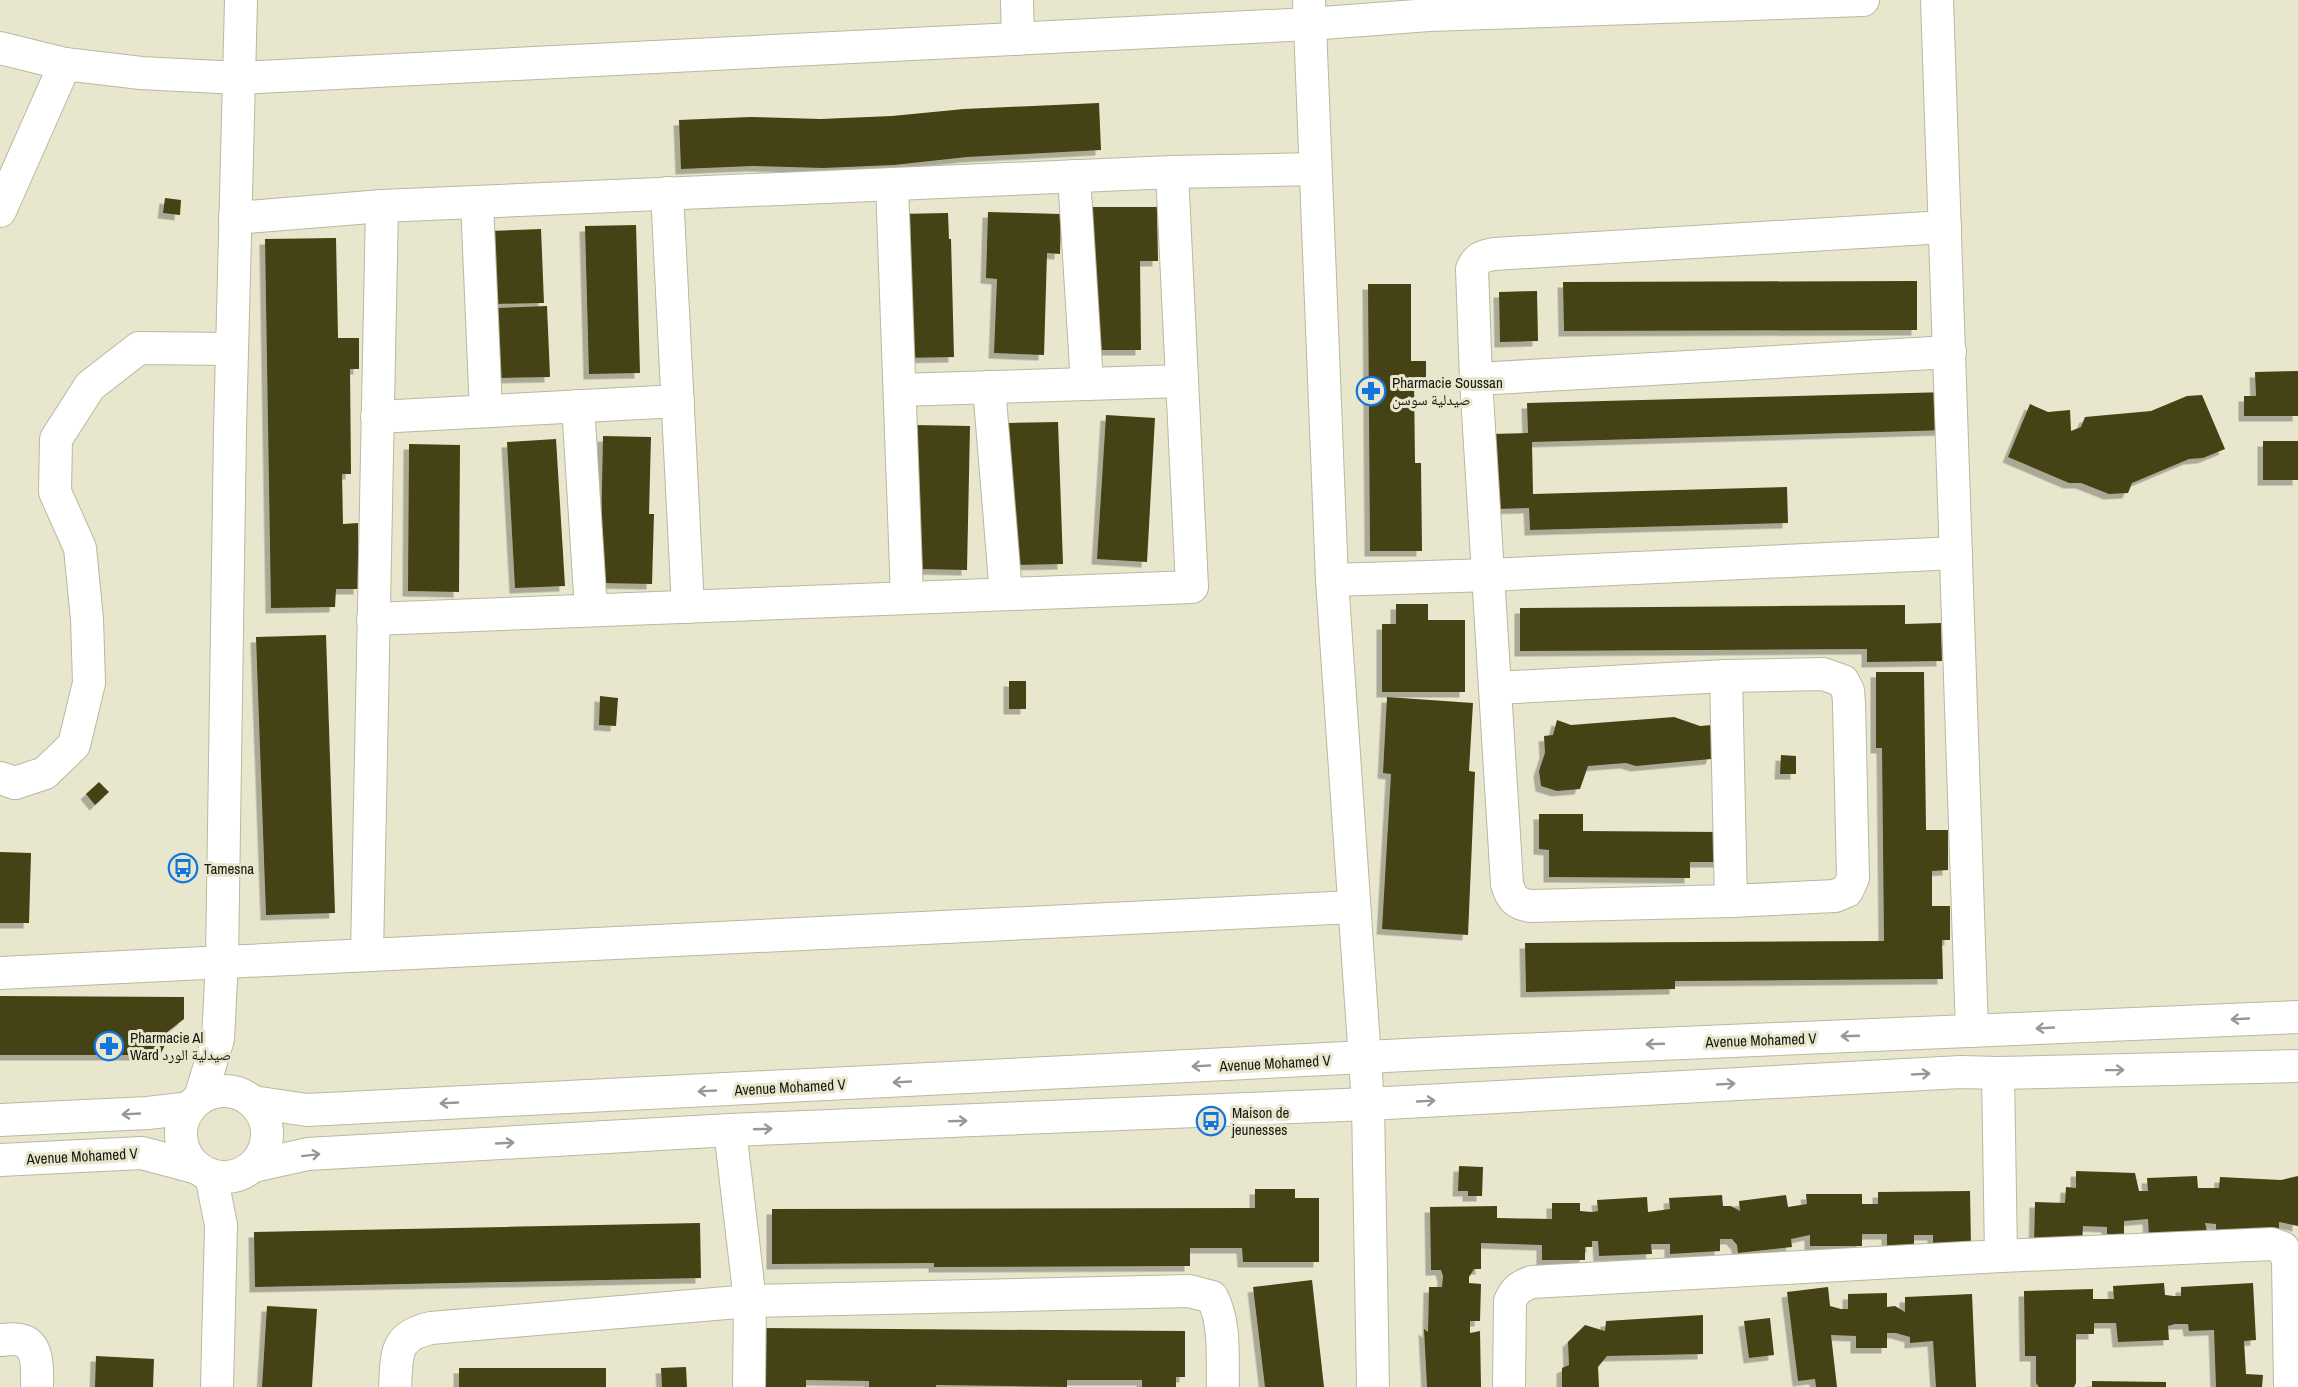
<svg xmlns="http://www.w3.org/2000/svg" width="2298" height="1387" viewBox="0 0 2298 1387" font-family="'Archivo Narrow','Noto Naskh Arabic',sans-serif">
  <defs>
    <filter id="shadow"><feDropShadow dx="-5.5" dy="5.5" stdDeviation="0" flood-color="#0004"/></filter>
  </defs>
  <rect width="100%" height="100%" fill="#e8e7ce"/>
  <!-- building -->
  <g fill="#454212" filter="url(#shadow)">
    <polygon points="1099,103 1101,150 967,157 894,165 823,168 752,166 681,169 679,120 750,117 821,119 892,116 964,109"/>
    <polygon points="165,198 181,200 180,215 163,213"/>
    <polygon points="1080,207 1157,207 1158,261 1140,261 1141,350 1089,350"/>
    <polygon points="988,212 1061,214 1060,254 1047,253 1044,355 994,353 997,279 986,278"/>
    <polygon points="948,213 949,239 951,239 954,357 904,358 897,214"/>
    <polygon points="636,225 640,373 589,374 585,226"/>
    <polygon points="541,229 544,303 492,304 489,231"/>
    <polygon points="336,238 338,338 359,338 359,369 350,369 351,474 342,474 343,524 358,523 359,589 336,589 335,607 271,608 265,239"/>
    <polygon points="1917,281 1917,330 1564,331 1563,282"/>
    <polygon points="1368,284 1411,284 1411,361 1426,361 1426,380 1414,380 1415,463 1421,463 1422,551 1370,551"/>
    <polygon points="1537,291 1538,341 1500,342 1499,292"/>
    <polygon points="547,306 550,377 498,378 496,308"/>
    <polygon points="2298,371 2298,416 2244,416 2244,396 2256,396 2255,372"/>
    <polygon points="1948,392 1949,430 1532,442 1533,494 1787,487 1788,523 1530,530 1529,508 1497,509 1492,434 1528,433 1527,403"/>
    <polygon points="2202,395 2225,449 2203,458 2189,459 2132,483 2128,493 2109,494 2081,483 2069,483 2008,457 2030,404 2048,412 2070,410 2071,431 2081,427 2085,417 2151,411 2187,396"/>
    <polygon points="1106,415 1155,418 1147,562 1097,559"/>
    <polygon points="1058,422 1063,564 1012,565 1006,423"/>
    <polygon points="915,425 970,426 967,570 918,569 919,495 914,494"/>
    <polygon points="603,436 651,437 649,514 654,514 652,584 600,583"/>
    <polygon points="556,439 565,586 515,588 507,442"/>
    <rect x="2263" y="441" width="35" height="39"/>
    <polygon points="409,444 460,445 459,592 408,591"/>
    <polygon points="1396,604 1428,604 1428,620 1465,620 1465,692 1382,692 1382,624 1396,624"/>
    <polygon points="1905,605 1905,624 1941,623 1942,661 1867,662 1867,649 1520,651 1520,608"/>
    <polygon points="326,635 335,913 266,915 256,637"/>
    <polygon points="1876,672 1924,672 1926,830 1948,830 1948,870 1932,871 1932,906 1950,906 1950,940 1942,940 1943,979 1675,981 1675,989 1526,992 1525,943 1884,941 1882,748 1876,748"/>
    <rect x="1009" y="681" width="17" height="28"/>
    <polygon points="600,696 618,698 616,726 599,725"/>
    <polygon points="1387,697 1473,703 1469,771 1475,772 1468,935 1382,929 1391,774 1383,773"/>
    <polygon points="1674,717 1700,726 1712,725 1721,728 1711,759 1636,766 1626,763 1588,766 1580,789 1557,791 1541,786 1539,771 1545,753 1544,736 1553,735 1557,720 1571,725"/>
    <polygon points="1781,755 1796,756 1796,774 1780,774"/>
    <polygon points="99,782 109,792 95,805 86,794"/>
    <polygon points="1539,814 1583,814 1583,831 1720,832 1720,862 1690,862 1690,878 1549,877 1549,850 1539,849"/>
    <polygon points="0,852 31,853 29,923 0,923"/>
    <polygon points="0,996 184,997 184,1019 162,1036 168,1039 160,1055 0,1055"/>
    <polygon points="1459,1166 1483,1167 1482,1196 1468,1196 1468,1191 1458,1191"/>
    <polygon points="2076,1171 2135,1173 2139,1191 2148,1191 2147,1178 2197,1176 2198,1188 2219,1188 2220,1177 2281,1180 2298,1176 2298,1226 2279,1222 2279,1240 2216,1237 2216,1224 2205,1223 2208,1235 2149,1238 2148,1219 2124,1221 2124,1234 2107,1234 2107,1227 2083,1226 2082,1244 2034,1243 2035,1202 2065,1203 2066,1187 2076,1188"/>
    <polygon points="1255,1189 1295,1189 1295,1198 1319,1198 1319,1262 1243,1262 1242,1248 1190,1248 1190,1266 934,1267 934,1263 772,1264 772,1209 1255,1208"/>
    <polygon points="1970,1191 1971,1247 1933,1248 1933,1235 1914,1235 1914,1250 1887,1250 1887,1234 1862,1234 1862,1246 1810,1246 1810,1235 1791,1239 1792,1247 1738,1253 1737,1245 1732,1239 1720,1239 1720,1251 1670,1254 1670,1244 1651,1244 1652,1254 1599,1256 1598,1241 1592,1241 1592,1247 1585,1247 1585,1260 1542,1260 1542,1245 1481,1243 1481,1269 1474,1269 1469,1277 1469,1283 1481,1284 1480,1321 1470,1321 1470,1333 1480,1331 1481,1387 1427,1387 1424,1329 1428,1332 1429,1287 1442,1287 1443,1276 1441,1270 1431,1270 1430,1207 1497,1206 1497,1218 1552,1219 1552,1203 1580,1203 1580,1211 1592,1212 1598,1211 1597,1200 1647,1197 1648,1212 1670,1209 1669,1198 1722,1195 1723,1206 1731,1206 1740,1211 1739,1201 1786,1195 1788,1207 1807,1204 1806,1194 1862,1194 1862,1204 1878,1204 1878,1192"/>
    <polygon points="700,1223 701,1278 255,1287 254,1232"/>
    <polygon points="1312,1280 1324,1387 1265,1387 1253,1287"/>
    <polygon points="2164,1283 2165,1295 2174,1296 2181,1296 2181,1287 2253,1283 2256,1340 2244,1341 2246,1374 2263,1375 2262,1387 2216,1387 2214,1330 2189,1331 2188,1324 2175,1324 2168,1326 2169,1340 2118,1342 2116,1323 2094,1323 2094,1334 2076,1334 2076,1383 2074,1387 2039,1387 2036,1383 2036,1356 2025,1356 2024,1291 2093,1289 2093,1299 2114,1299 2113,1286"/>
    <polygon points="1828,1287 1830,1306 1841,1309 1848,1309 1848,1294 1887,1293 1887,1307 1895,1306 1905,1312 1905,1297 1972,1294 1976,1387 1936,1387 1933,1341 1910,1343 1910,1337 1896,1333 1887,1333 1887,1348 1856,1348 1856,1336 1831,1335 1837,1387 1816,1387 1815,1379 1798,1381 1787,1292"/>
    <polygon points="267,1306 317,1309 312,1387 262,1387"/>
    <polygon points="1703,1315 1703,1354 1607,1356 1598,1367 1599,1387 1562,1387 1562,1368 1569,1365 1568,1342 1585,1325 1605,1331 1606,1321"/>
    <polygon points="1770,1318 1774,1355 1749,1358 1744,1321"/>
    <polygon points="751,1328 1185,1331 1185,1377 1176,1377 1176,1387 1142,1387 1142,1380 1067,1380 1067,1387 936,1385 936,1387 869,1387 869,1381 806,1380 806,1387 751,1387"/>
    <polygon points="96,1356 154,1359 153,1387 95,1387"/>
    <polygon points="686,1367 687,1387 662,1387 661,1368"/>
    <rect x="459" y="1368" width="147" height="19"/>
    <polygon points="2092,1381 2166,1382 2166,1387 2092,1387"/>
  </g>
  <g fill="none" stroke-linecap="round" stroke-linejoin="round">
    <!-- minor casing -->
    <g stroke="#b9b8a0" stroke-width="34">
      <g id="minor">
        <polyline points="1017,0 1018,39"/>
        <polyline points="1309,0 1332,580 1368,1104 1373,1387"/>
        <polyline points="1937,0 1972,1031"/>
        <polyline points="0,48 65,64 141,73 238,78 1309,24 1429,15 1863,0"/>
        <polyline points="1074,176 1087,384"/>
        <polyline points="892,184 907,598"/>
        <polyline points="667,193 688,607"/>
        <polyline points="477,202 486,411"/>
        <polyline points="0,211 65,64"/>
        <polyline points="235,218 382,206 1172,172 1315,169"/>
        <polyline points="1476,379 1950,352"/>
        <polyline points="989,387 1006,594"/>
        <polyline points="900,390 1182,381"/>
        <polyline points="578,406 591,610"/>
        <polyline points="377,417 678,401"/>
        <polyline points="1332,580 1489,575 1956,553"/>
        <polyline points="373,619 1192,587 1172,172"/>
        <polyline points="1726,676 1731,901"/>
        <path d="M1495,688L1726,676L1823,674L1843,681L1848,691L1849,703L1853,878L1847,891L1835,896L1731,901L1531,906C1516,904 1511,898 1507,884L1476,379L1472,269C1477,258 1482,256 1494,254L1945,227"/>
        <polyline points="0,778 15,783 45,773 74,745 89,683 87,619 80,548 55,492 56,439 90,386 139,348 231,349"/>
        <polyline points="367,954 382,206"/>
        <polyline points="0,973 1354,907"/>
        <polyline points="1998,1073 2001,1256"/>
        <circle cx="224" cy="1134" r="43"/>
        <polyline points="200,1098 218,1039 222,961 230,430 241,0"/>
        <polyline points="253,1102 307,1110 1446,1053 2298,1017"/>
        <polyline points="0,1120 148,1113 190,1108"/>
        <polyline points="730,1130 750,1301 749,1387"/>
        <polyline points="0,1160 142,1153 198,1168"/>
        <polyline points="254,1166 308,1154 730,1130 1368,1104 1961,1072 1998,1073 2298,1066"/>
        <polyline points="211,1175 221,1225 217,1387"/>
        <path d="M0,1340C6,1340 14,1338 20,1340C40,1344 37,1372 37,1387"/>
        <path d="M395,1387C397,1354 394,1336 431,1328L750,1301L1189,1291L1212,1297C1226,1324 1222,1357 1223,1387"/>
        <path d="M1509,1387L1510,1301C1515,1290 1520,1286 1532,1282L2001,1256L2272,1244L2283,1248L2288,1260L2290,1387"/>
      </g>
    </g>
    <!-- minor -->
    <use href="#minor" stroke="#fff" stroke-width="32"/>
  </g>
  <!-- one-way arrows -->
  <defs><path id="oneway-shaft" d="M-6 0H5M1.5-3L5.5 0L1.5 3" fill="none" stroke-width="1.6" stroke-linecap="round" stroke-linejoin="round" transform="scale(1.5)"/></defs>
  <g stroke="#979793">
    <use href="#oneway-shaft" transform="translate(2240 1019) rotate(177)"/>
    <use href="#oneway-shaft" transform="translate(2045 1028) rotate(177)"/>
    <use href="#oneway-shaft" transform="translate(1850 1036) rotate(178)"/>
    <use href="#oneway-shaft" transform="translate(1655 1044) rotate(178)"/>
    <use href="#oneway-shaft" transform="translate(1201 1066) rotate(177)"/>
    <use href="#oneway-shaft" transform="translate(2115 1070) rotate(-1)"/>
    <use href="#oneway-shaft" transform="translate(1921 1074) rotate(-3)"/>
    <use href="#oneway-shaft" transform="translate(902 1082) rotate(177)"/>
    <use href="#oneway-shaft" transform="translate(1726 1084) rotate(-3)"/>
    <use href="#oneway-shaft" transform="translate(707 1091) rotate(177)"/>
    <use href="#oneway-shaft" transform="translate(1426 1101) rotate(-3)"/>
    <use href="#oneway-shaft" transform="translate(449 1103) rotate(177)"/>
    <use href="#oneway-shaft" transform="translate(131 1114) rotate(177)"/>
    <use href="#oneway-shaft" transform="translate(958 1121) rotate(-2)"/>
    <use href="#oneway-shaft" transform="translate(763 1129) rotate(-2)"/>
    <use href="#oneway-shaft" transform="translate(505 1143) rotate(-3)"/>
    <use href="#oneway-shaft" transform="translate(311 1155) rotate(-7)"/>
  </g>
  <!-- icons -->
  <defs>
    <g id="pharmacy-ring" transform="scale(1.5)"><circle r="9.5" fill="#e8e7ce" stroke="#1276de" stroke-width="1.5"/><path d="M-2-6h4v4h4v4h-4v4h-4v-4h-4v-4h4Z" fill="#1276de"/></g>
    <g id="bus-ring" transform="scale(1.5)"><circle r="9.5" fill="#e8e7ce" stroke="#1276de" stroke-width="1.5"/><path d="M-5-6H5V4H4V6H2V4H-2V6H-4V4H-5ZM-3.5-4V0h7V-4ZM-3.5 1.2v1.5H-2V1.2ZM2 1.2v1.5H3.5V1.2Z" fill="#1276de"/></g>
  </defs>
  <g fill-rule="evenodd">
    <use href="#pharmacy-ring" x="1371" y="391"/>
    <use href="#bus-ring" x="183" y="868"/>
    <use href="#pharmacy-ring" x="109" y="1046"/>
    <use href="#bus-ring" x="1211" y="1121"/>
  </g>
  <g text-anchor="middle" dominant-baseline="central" stroke-width="6" stroke-linejoin="round" paint-order="stroke">
    <!-- poi labels -->
    <g font-size="15" fill="#18170f" stroke="#e8e7ce" text-anchor="start">
      <text x="1392" y="382">Pharmacie Soussan<tspan x="1392" dy="17">صيدلية سوسن</tspan></text>
      <text x="204" y="868">Tamesna</text>
      <text x="130" y="1037">Pharmacie Al<tspan x="130" dy="17">Ward صيدلية الورد</tspan></text>
      <text x="1232" y="1112">Maison de<tspan x="1232" dy="17">jeunesses</tspan></text>
    </g>
    <!-- street labels -->
    <g font-size="15" fill="#18170f" stroke="#e8e7ce">
      <text transform="translate(1761 1040) rotate(-2)">Avenue Mohamed V</text>
      <text transform="translate(1275 1063) rotate(-3)">Avenue Mohamed V</text>
      <text transform="translate(790 1087) rotate(-3)">Avenue Mohamed V</text>
      <text transform="translate(82 1156) rotate(-3)">Avenue Mohamed V</text>
    </g>
  </g>
</svg>
